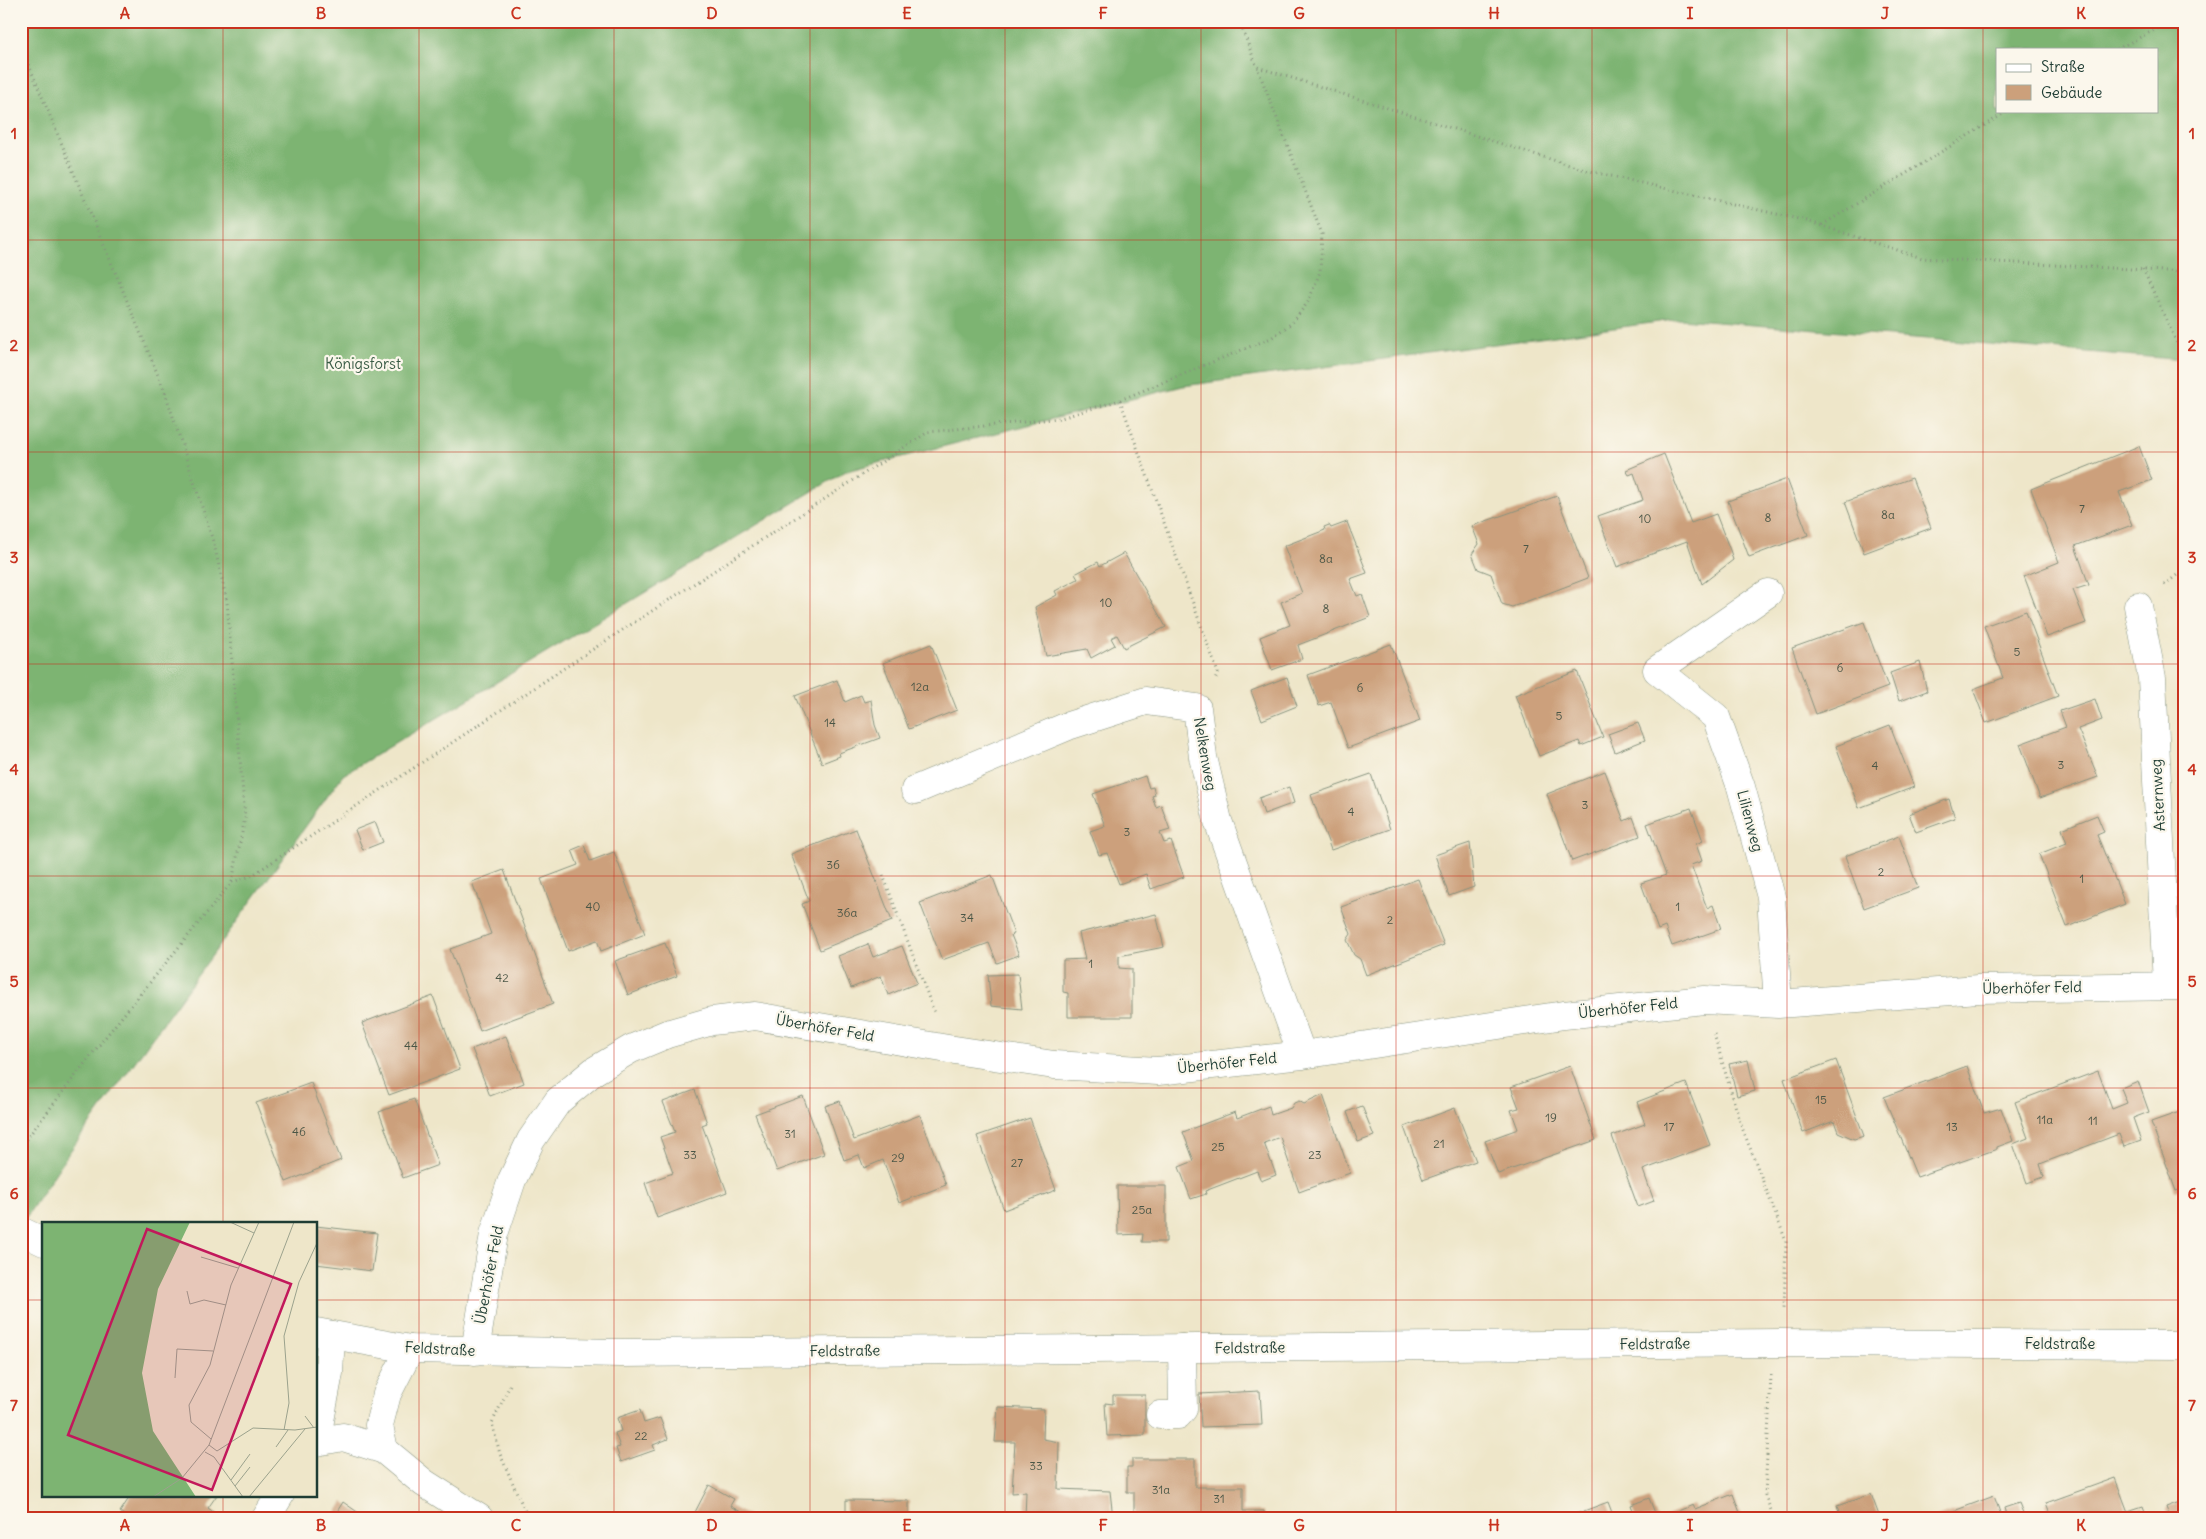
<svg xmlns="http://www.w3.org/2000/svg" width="2206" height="1539" viewBox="0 0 2206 1539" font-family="Delius,sans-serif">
<rect width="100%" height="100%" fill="#fbf7ec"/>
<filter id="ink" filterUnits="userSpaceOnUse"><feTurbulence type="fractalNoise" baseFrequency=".02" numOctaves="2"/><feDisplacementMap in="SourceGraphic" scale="10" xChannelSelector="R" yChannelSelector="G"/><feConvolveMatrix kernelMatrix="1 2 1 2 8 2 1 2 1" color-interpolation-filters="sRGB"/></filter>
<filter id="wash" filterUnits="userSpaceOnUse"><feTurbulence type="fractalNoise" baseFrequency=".0096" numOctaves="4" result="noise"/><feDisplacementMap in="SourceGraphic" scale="20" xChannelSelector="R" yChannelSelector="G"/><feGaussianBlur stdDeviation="1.12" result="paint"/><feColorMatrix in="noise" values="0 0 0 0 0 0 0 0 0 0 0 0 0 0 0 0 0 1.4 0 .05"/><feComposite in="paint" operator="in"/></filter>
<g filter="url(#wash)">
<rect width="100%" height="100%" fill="#eee6c9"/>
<path fill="#7db472" stroke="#4e7853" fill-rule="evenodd" d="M21,21h2164v339l-504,-41 -498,67 -337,85 -503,304 -275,379 -47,71zM1997,49h160v62h-160z"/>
<g id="blocks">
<path fill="#cca07b" d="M2139,446l13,34 -33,12 13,33 -57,21 14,39 -16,5 13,33 -39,14 -23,-61 35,-14 -28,-73z
M1664,454l27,69 25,-9 15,39 2,7 -31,24 -15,-43 -70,26 -19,-51 45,-16 -9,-27 -5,2 -3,-5z
M1912,478l19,50 -67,25 -19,-51z
M1787,479l21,56 -59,22 -21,-56z
M1557,496l31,82 -76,29 -10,-3 -11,-30 -13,-5 -6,-15 7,-10 -7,-18z
M1347,522l20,51 -17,6 7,17 5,-2 8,23 -72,28 4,14 -30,11 -12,-33 30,-12 -9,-23 21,-9 -18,-47 41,-16 -1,-3 5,-2 2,3z
M1124,553l42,74 -42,21 -7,-13 -6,3 4,7 -24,13 -4,-9 -41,7 -11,-49 22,-12 -2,-4 23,-12 -3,-5 23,-12 2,4z
M2026,611l32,85 -72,27 -13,-34 30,-11 -19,-52z
M1864,622l24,65 -72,27 -24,-66z
M931,644l26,66 -48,19 -26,-66z
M1391,644l29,77 -72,27 -17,-46 -12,4 -11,-31z
M1920,662l7,29 -28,10 -9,-28z
M1577,671l26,66 -22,9 -2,-5 -40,15 -24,-61z
M1287,677l10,29 -35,14 -11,-29z
M837,680l8,22 16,-7 3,7 7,-2 4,25 5,13 -41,15 1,3 -18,7 -27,-67z
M2095,699l7,21 -24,9 20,48 -58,21 -20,-54 46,-17 -6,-16z
M1638,723l7,17 -30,12 -7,-18z
M1890,725l24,62 -55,21 -23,-62z
M1605,771l19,50 9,-4 7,19 -68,25 -25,-67z
M1371,774l19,55 -59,21 -20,-55z
M1145,776l4,12 4,-1 2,8 -3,1 4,11 5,-2 9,25 -10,3 4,10 7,-2 13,36 -33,12 -5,-15 -27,10 -12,-31 -8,2 -9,-24 15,-5 -12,-32z
M1289,787l5,16 -30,11 -5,-16z
M1949,799l6,19 -39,14 -7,-18z
M1691,808l12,33 -7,3 6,17 -11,4 16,43 6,-3 8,24 -49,17 -7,-19 -7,3 -17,-47 25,-8 -19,-51z
M2097,815l7,17 -7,3 28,69 -58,23 -28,-73 28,-11 -5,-14z
M375,822l8,20 -20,8 -8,-20z
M856,829l36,92 -72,29 -18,-46 7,-3 -18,-47z
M1899,836l19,52 -54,20 -19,-52z
M1470,843l4,44 -25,9 -14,-41z
M584,845l6,16 24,-9 31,82 -44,17 -4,-11 -29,11 -27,-72 37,-14 -6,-15z
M504,870l49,134 -73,27 -30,-82 41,-15 -19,-52z
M992,875l22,59 -3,1 8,20 -22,8 -8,-20 -47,17 -22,-57z
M1418,879l26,66 -78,30 -6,-16 -6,-4 -7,-15 4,-6 -10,-27z
M1156,914l8,33 -45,9v12l13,1v48h-64v-24l-5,-1v-32l22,-1 -6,-26z
M665,943l12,33 -49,19 -13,-34z
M868,944l5,13 29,-11 15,37 -29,12 -7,-19 -30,12 -13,-32z
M1018,974l4,35 -31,-3 -3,-31z
M433,996l27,73 -71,26 -27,-72z
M506,1036l18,47 -34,13 -18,-47z
M1748,1060l7,31 -18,5 -8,-32z
M1836,1060l28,76 -10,3 -16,-7 -4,-11 -31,12 -19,-54z
M1570,1066l26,74 -98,34 -13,-33 33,-12 -7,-19 8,-2 -8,-21z
M1967,1066l17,47 17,-5 12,33 -16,6v2l-80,28 -33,-80z
M2098,1071l14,38 15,-6 -6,-15 17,-7 11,31 -16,6 8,23 -17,6 -5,-13 -79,30 4,13 -17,6 -14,-39 15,-6 -13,-36z
M311,1083l30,77 -55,22 -30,-79z
M1686,1083l24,62 -67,25 11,31 -16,6 -26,-71 33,-12 -8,-22z
M695,1090l12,33 -5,2 25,67 -70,26 -12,-35 28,-10 -13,-36 15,-5 -12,-30z
M1323,1095l27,78 -51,19 -19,-55 -16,6 12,32 -15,6 -4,-10 -52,20 1,3 -15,5 -12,-32 15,-6 -11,-29 52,-20 2,6 32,-12 2,9 20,-7 3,-5 5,-2 5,3z
M803,1096l21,58 -47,17 -22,-57z
M414,1099l24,66 -35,13 -24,-66z
M840,1101l14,39 66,-25 26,70 -47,18 -16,-43 -19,8 -5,-13 -15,5 -19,-54z
M1362,1106l12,30 -16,6 -11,-30z
M1455,1108l21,53 -53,19 -19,-53z
M2185,1110v78l-9,3 -25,-69z
M1030,1118l26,72 -52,20 -27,-74z
M1117,1186h49v56h-24l1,-8 -25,1z
M316,1226l61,7 -5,38 -56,-7z
M1260,1391l2,34 -61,2 -2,-33z
M1113,1395h32v40l-38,1 -2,-33 8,1z
M998,1407l46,2 -1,30 16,3 -1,47 52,2 3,27h-88l1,-26 -14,1 3,-51h-20z
M640,1410l4,13 16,-5 8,21 -15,6 2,5 -34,12 -5,-14 4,-1 -5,-14 6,-2 -4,-13z
M1132,1459h63v28h48v24h21l1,7h-131v-26h-7v-25h5z
M2115,1478l13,34 15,-5 4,11h-95l-6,-15z
M709,1485l25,14 -4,7 22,12h-60z
M1733,1494l9,24h-81l32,-13 2,4z
M1871,1494l9,24h-39l-4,-12z
M131,1495h86l-9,13 7,5 -3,5h-84l-8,-6z
M1994,1496l8,22h-67z
M1649,1498l8,20h-21l-5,-13z
M846,1500l63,1v17h-63z
M2185,1500v18h-15l-4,-11z
M343,1502l23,16h-33z
M1608,1502l6,16h-49z
M2019,1503l6,15h-18l-3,-10z"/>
</g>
</g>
<g filter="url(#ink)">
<use href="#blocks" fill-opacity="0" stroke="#86927e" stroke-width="1"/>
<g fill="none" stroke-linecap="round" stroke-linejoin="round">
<defs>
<path id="minor" d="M1768,593l-111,77 59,47 25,70 30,110 7,107
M2138,606l14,72 15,307
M915,790l153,-64 78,-25 51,7 6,49 15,64 84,234
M410,1349l-23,45 -8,31 5,25 40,33 55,35
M475,1351l19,-117 18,-54 19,-40 27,-39 36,-30 37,-22 36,-15 45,-13 43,-5 193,33 106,16 104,6 144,-16 262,-40 140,-15 74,4 200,-15 207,-3
M1160,1415h18l5,-6 -1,-61
M316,1442l13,-69 2,-38
M316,1442l27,-5 41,13
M266,1518l14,-23"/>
<path id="major" d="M21,1231l23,11
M316,1332l94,17 210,4 1160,-10 405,2"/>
</defs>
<use href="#minor" stroke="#86927e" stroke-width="29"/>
<use href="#major" stroke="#86927e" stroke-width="29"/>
<path stroke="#86927e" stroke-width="3" stroke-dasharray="1 4" stroke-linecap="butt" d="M1239,21l18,46 328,103 222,51 115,37 263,14
M21,46l144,346 49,152 13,58 18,216 -13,64 -129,158 -82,106
M2117,49l55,-28
M1822,225l186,-114
M2143,269l42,92
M1120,400l98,273 -3,7
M2164,585l21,-16
M883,875l51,137
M232,882l19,-6 330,-219 347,-225 133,-14 59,-18 151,-62 21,-15 16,-21 12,-30 2,-38 -65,-167
M1714,1034l26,88 46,119 -2,69
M1771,1375l-6,120 9,23
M510,1385l-18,38 8,31 28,64"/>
<use href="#minor" stroke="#fff" stroke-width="28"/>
<use href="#major" stroke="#fff" stroke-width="28"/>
</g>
</g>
<path fill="none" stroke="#c8321e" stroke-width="1" stroke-opacity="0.55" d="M223,21v1202M419,21v1497M614,21v1497M810,21v1497M1005,21v1497M1201,21v1497M1396,21v1497M1592,21v1497M1787,21v1497M1983,21v1497M21,240h2164M21,452h2164M21,664h2164M21,876h2164M21,1088h2164M21,1300h23M316,1300h1869M223,1495v23"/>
<g text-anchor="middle" stroke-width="4.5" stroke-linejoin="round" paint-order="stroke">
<g font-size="12" fill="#4a5646">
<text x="2082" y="513">7</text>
<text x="1888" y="519">8a</text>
<text x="1768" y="522">8</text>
<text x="1645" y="523">10</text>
<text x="1526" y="553">7</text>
<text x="1326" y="563">8a</text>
<text x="1106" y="607">10</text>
<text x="1326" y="613">8</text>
<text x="2017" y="656">5</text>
<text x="1840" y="672">6</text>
<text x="920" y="691">12a</text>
<text x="1360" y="692">6</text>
<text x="1559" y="720">5</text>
<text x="830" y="727">14</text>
<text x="2061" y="769">3</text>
<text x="1875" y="770">4</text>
<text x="1585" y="809">3</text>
<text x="1351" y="816">4</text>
<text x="1127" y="836">3</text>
<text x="833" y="869">36</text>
<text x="1881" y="876">2</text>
<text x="2082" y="883">1</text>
<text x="593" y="911">40</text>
<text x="1678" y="911">1</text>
<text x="847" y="917">36a</text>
<text x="967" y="922">34</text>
<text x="1390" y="924">2</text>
<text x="1091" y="968">1</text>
<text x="502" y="982">42</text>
<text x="411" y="1050">44</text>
<text x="1821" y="1104">15</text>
<text x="1551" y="1122">19</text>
<text x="2045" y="1124">11a</text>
<text x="2093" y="1125">11</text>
<text x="1669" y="1131">17</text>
<text x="1952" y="1131">13</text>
<text x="299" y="1136">46</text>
<text x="790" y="1138">31</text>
<text x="1439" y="1148">21</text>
<text x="1218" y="1151">25</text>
<text x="690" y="1159">33</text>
<text x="1315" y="1159">23</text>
<text x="898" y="1162">29</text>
<text x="1017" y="1167">27</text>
<text x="1142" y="1214">25a</text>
<text x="641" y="1440">22</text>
<text x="1036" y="1470">33</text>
<text x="1161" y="1494">31a</text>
<text x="1219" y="1503">31</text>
</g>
<g font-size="15" fill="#385b44" stroke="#fbf7ec">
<text x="363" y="369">Königsforst</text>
</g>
<g font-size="15" fill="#1f3d34" stroke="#fbf7ec">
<text transform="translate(1205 754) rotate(80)" y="5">Nelkenweg</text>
<text transform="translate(2158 795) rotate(-93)" y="5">Asternweg</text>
<text transform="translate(1750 821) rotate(75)" y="5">Lilienweg</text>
<text transform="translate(2032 988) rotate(-1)" y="5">Überhöfer Feld</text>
<text transform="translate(1628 1008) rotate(-6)" y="5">Überhöfer Feld</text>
<text transform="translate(825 1028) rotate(10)" y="5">Überhöfer Feld</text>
<text transform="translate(1227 1063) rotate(-6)" y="5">Überhöfer Feld</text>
<text transform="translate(489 1275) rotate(-79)" y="5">Überhöfer Feld</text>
<text transform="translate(1655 1344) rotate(-1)" y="5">Feldstraße</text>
<text x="2060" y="1349">Feldstraße</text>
<text transform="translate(1250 1348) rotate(-1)" y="5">Feldstraße</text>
<text transform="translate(440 1349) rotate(3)" y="5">Feldstraße</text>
<text transform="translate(845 1351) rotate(-1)" y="5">Feldstraße</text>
</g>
</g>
<g transform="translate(42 1222)">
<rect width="275" height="275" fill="#eee6c9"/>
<path d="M0,0h148l-32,67 -16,84 11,58 43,66h-154z" fill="#7db472"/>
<path fill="none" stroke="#9ba28d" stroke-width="1" d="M188,0l24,11M159,35l37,11M145,69l3,13 14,-4 22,5M133,156l2,-29 36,2M263,194l9,12M242,208l5,-27 -5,-67 15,-54 18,-39M169,217l-20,-17 -2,-17 21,-40 21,-80 28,-63M167,223l8,6 36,-23 42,2 22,-3M234,225l12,-17M163,230l9,5 29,40M189,258l19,-26M193,264l15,-19M111,275l29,-19 27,-33 85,-223M207,275l56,-68"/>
<path fill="#c2185b" fill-opacity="0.15" stroke="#c2185b" stroke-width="2.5" d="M105,7l144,55 -79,206 -144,-55z"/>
<rect width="275" height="275" fill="none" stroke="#1f3d34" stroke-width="2.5"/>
</g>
<rect width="2206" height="1539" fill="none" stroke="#fbf7ec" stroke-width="55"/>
<rect x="1996" y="48" width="162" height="65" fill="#fbf7ec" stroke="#a3ada2"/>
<rect x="2006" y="64" width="25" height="8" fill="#ffffff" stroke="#a3ada2"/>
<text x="2041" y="72" font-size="15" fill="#1f3d34">Straße</text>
<rect x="2006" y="85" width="25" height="15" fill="#cca07b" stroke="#a3ada2"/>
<text x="2041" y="98" font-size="15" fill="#1f3d34">Gebäude</text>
<rect x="28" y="28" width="2150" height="1484" fill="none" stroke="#c8321e" stroke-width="2"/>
<g font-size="16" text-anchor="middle" font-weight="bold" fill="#c8321e">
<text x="125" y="19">A</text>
<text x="321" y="19">B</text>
<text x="516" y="19">C</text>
<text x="712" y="19">D</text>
<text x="907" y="19">E</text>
<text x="1103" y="19">F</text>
<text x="1299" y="19">G</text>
<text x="1494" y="19">H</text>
<text x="1690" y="19">I</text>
<text x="1885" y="19">J</text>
<text x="2081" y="19">K</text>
<text x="14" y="139">1</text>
<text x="2192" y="139">1</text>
<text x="14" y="351">2</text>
<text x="2192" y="351">2</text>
<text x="14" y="563">3</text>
<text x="2192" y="563">3</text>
<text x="14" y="775">4</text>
<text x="2192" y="775">4</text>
<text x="14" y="987">5</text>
<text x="2192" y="987">5</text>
<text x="14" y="1199">6</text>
<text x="2192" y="1199">6</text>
<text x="14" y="1411">7</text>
<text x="2192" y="1411">7</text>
<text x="125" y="1531">A</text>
<text x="321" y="1531">B</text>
<text x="516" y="1531">C</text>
<text x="712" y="1531">D</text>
<text x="907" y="1531">E</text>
<text x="1103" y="1531">F</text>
<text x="1299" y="1531">G</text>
<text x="1494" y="1531">H</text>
<text x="1690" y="1531">I</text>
<text x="1885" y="1531">J</text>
<text x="2081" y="1531">K</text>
</g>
</svg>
